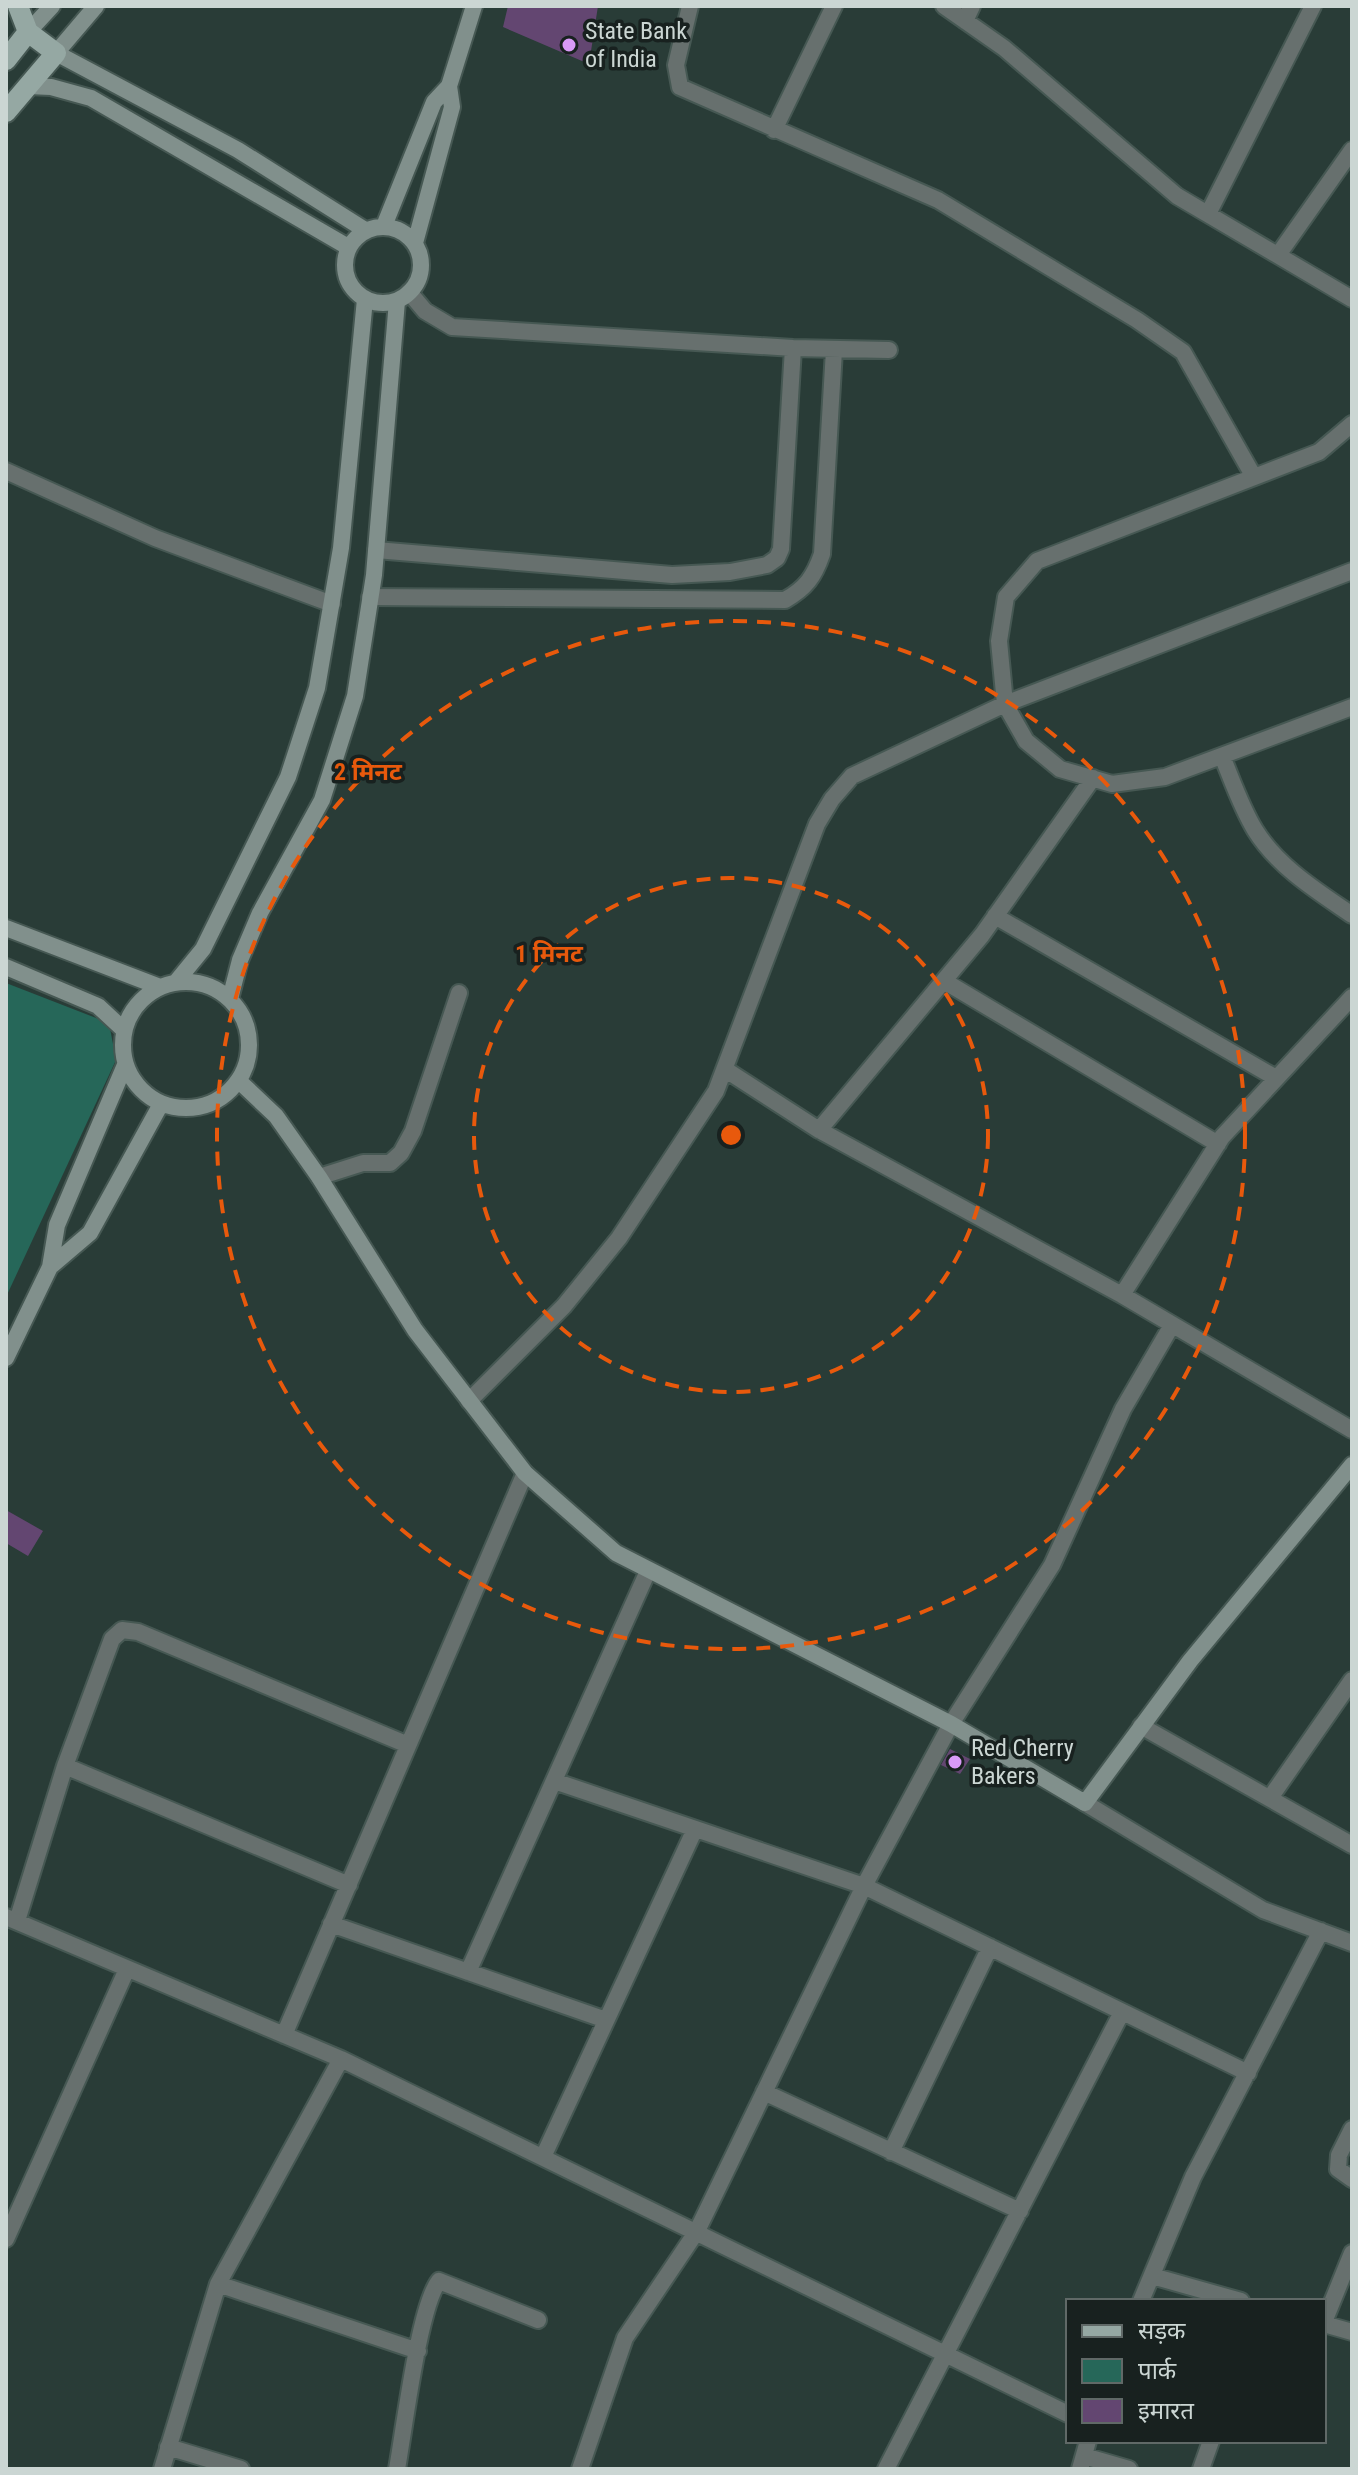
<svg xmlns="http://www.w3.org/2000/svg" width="1358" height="2475" viewBox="0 0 1358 2475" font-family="'Roboto Condensed','Noto Sans Devanagari',sans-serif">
<rect width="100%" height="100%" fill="#293c37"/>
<path fill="#266759" d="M6,983l103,40 7,37 -110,237z"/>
<path fill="#634671" d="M508,6h90l-9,58 -86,-37z
M6,1510l37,21 -15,25 -22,-13z
M950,1749l20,10 -10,15 -19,-9z"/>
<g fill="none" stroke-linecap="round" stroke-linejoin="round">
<defs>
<path id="street" d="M690,6l-14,59 4,22 258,113 199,120 46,32 71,125
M944,6l60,42 173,148 175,103
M965,21l7,-15
M774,130l60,-124
M1208,214l105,-208
M1278,255l74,-105
M409,292l16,19 27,16 341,21 96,2
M1352,424l-33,28 -282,109 -31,36 -7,44 6,63 21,37 34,28 52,15 53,-7 187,-70
M6,471l149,67 177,66
M376,550l296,25 58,-3 37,-7 10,-7 4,-9 12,-201
M370,597l415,3c21,-12 29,-23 37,-46l12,-204
M1222,756c10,24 19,51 33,74 23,37 62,61 97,85
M995,916l281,162
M944,981l274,163
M726,1070l93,60 303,165 230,135
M819,1130l163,-195 111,-157
M319,1177l44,-14h27l11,-10 12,-22 46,-138
M1122,1295l100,-158 130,-140
M469,1401l95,-95 55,-68 97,-147 101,-267 15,-25 20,-23 153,-72 347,-133
M1141,1726l211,119
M65,1766l284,119
M554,1781l310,105 384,187
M1270,1798l82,-118
M1085,1803l178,107 89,33
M6,1917l335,142 727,355
M17,1921l48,-155 47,-127 10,-9 16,2 270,113
M331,1924l275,96
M468,1972l180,-401
M284,2035l241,-562
M764,2092l256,119
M1352,2129l-13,26 -1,14 14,10
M891,2152l99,-205
M543,2157l152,-328
M6,2239l121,-270
M1152,2276l89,25
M218,2284l200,67
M1141,2301l52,-124 128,-246
M1324,2322l28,-69
M1324,2324l28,8
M168,2447l73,22
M1084,2456l45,13
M162,2469l56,-185 123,-225
M397,2469c7,-38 22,-163 42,-188l99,39
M580,2469l45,-131 72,-107 167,-345 87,-162 101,-159 71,-156 49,-84
M886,2469l236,-457
M1080,2469l8,-28
M1201,2469l10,-28"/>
<path id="secondary" d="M96,6l-40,47 182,97 127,80
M28,32l24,-26
M28,86l23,1 40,11 257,149
M384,226l50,-124 15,-16
M345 265a38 38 0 1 1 76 0a38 38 0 1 1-76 0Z
M415,243l37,-136 -3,-21 25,-80
M6,928l154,59
M6,967l92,39 26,24
M176,982l27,-33 85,-172 29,-89 24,-140 24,-249
M123 1045a63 63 0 1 1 126 0a63 63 0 1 1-126 0Z
M230,999l10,-39 20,-47 62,-113 33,-104 19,-121 23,-274
M239,1081l37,35 43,61 96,153 110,143 91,80 335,171 134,79 105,-142 162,-196
M50,1267l40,-34 71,-129
M6,1358l44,-91 7,-42 68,-160"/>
<path id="primary" d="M6,60l22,-28
M6,112l50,-59 -28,-21 -10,-26"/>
</defs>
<use href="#street" stroke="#465853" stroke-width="20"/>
<use href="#secondary" stroke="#465853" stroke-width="20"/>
<use href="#primary" stroke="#465853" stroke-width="24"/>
<use href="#street" stroke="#67706e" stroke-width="16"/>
<use href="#secondary" stroke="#81908c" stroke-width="16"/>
<use href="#primary" stroke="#95a8a3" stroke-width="20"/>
</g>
<g fill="none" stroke="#e8590c" stroke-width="4" stroke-dasharray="14 10">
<circle cx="731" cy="1135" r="257"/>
<circle cx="731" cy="1135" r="514"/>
</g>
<g fill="#d99af7" stroke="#18211f" stroke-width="3">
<circle cx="569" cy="45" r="8"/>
<circle cx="955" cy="1762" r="8"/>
</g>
<g text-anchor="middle" stroke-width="7" stroke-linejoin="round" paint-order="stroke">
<g font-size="24" fill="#cbd6d3" stroke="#18211f" text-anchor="start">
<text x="585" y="39">State Bank<tspan x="585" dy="28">of India</tspan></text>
<text x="971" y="1756">Red Cherry<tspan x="971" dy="28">Bakers</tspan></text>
</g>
</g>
<circle cx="731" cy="1135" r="12" fill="#e8590c" stroke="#18211f" stroke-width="4"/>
<g font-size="24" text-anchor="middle" font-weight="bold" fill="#e8590c" stroke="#18211f" stroke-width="7" stroke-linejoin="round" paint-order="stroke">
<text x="368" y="780">2 मिनट</text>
<text x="549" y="962">1 मिनट</text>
</g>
<rect width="1358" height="2475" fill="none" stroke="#cbd6d3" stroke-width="16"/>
<rect x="1066" y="2299" width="260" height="144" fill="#18211f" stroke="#606967" stroke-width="2"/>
<rect x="1082" y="2325" width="40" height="12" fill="#95a8a3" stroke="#606967" stroke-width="2"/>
<text x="1138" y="2339" font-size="24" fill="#cbd6d3">सड़क</text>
<rect x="1082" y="2359" width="40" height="24" fill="#266759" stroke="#606967" stroke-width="2"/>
<text x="1138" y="2379" font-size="24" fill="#cbd6d3">पार्क</text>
<rect x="1082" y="2399" width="40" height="24" fill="#634671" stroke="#606967" stroke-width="2"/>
<text x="1138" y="2419" font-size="24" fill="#cbd6d3">इमारत</text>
</svg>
